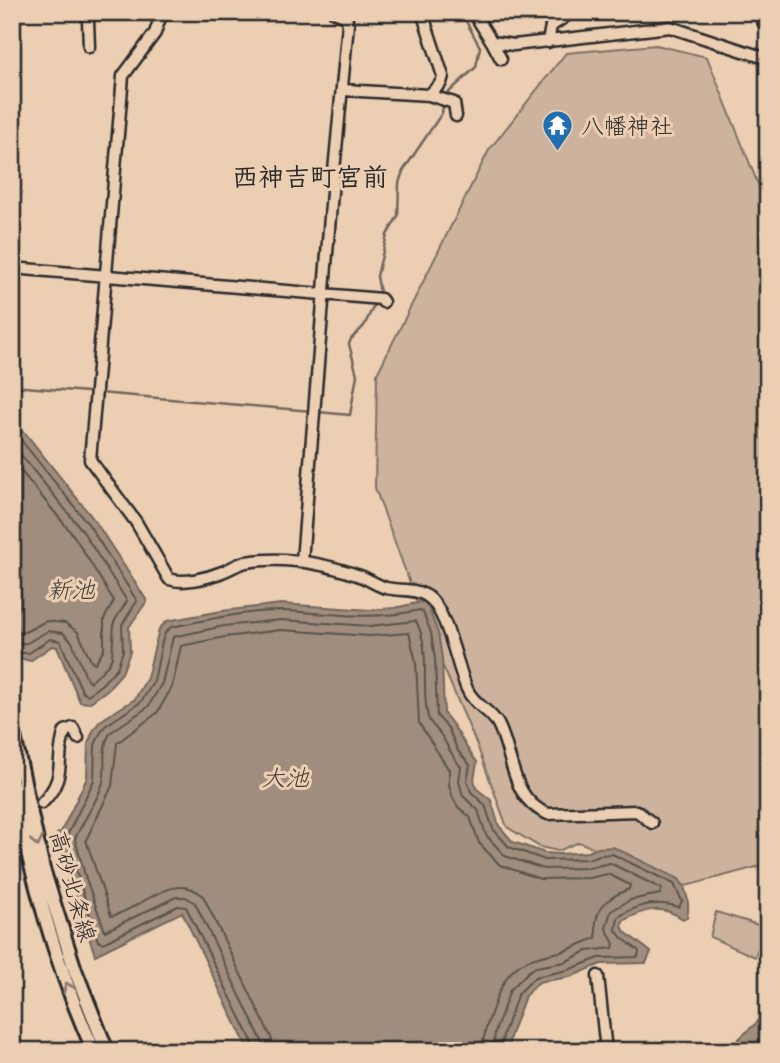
<svg xmlns="http://www.w3.org/2000/svg" width="780" height="1063" viewBox="0 0 780 1063" font-family="'Balsamiq Sans','Klee One',sans-serif">
<rect width="100%" height="100%" fill="#ecceb3"/>
<filter id="ink" filterUnits="userSpaceOnUse"><feTurbulence type="fractalNoise" baseFrequency=".0143" numOctaves="2"/><feDisplacementMap in="SourceGraphic" scale="14" xChannelSelector="R" yChannelSelector="G"/><feConvolveMatrix kernelMatrix="1 2 1 2 8 2 1 2 1" color-interpolation-filters="sRGB"/></filter>
<g filter="url(#ink)">
<path fill="#cdb39d" stroke="#7c6f64" stroke-width="2" d="M656,45l51,12 61,152v655l-82,22 -107,-44 -21,9 -18,-4 -33,-20 -30,-82 -51,-118 -51,-139 2,-114 112,-224 77,-97z
M716,912l49,15 -10,30 -45,-20z"/>
<path fill="#a08d7d" stroke="#71665c" stroke-width="2" d="M12,424l14,10 69,87 52,80 -18,26 1,25 -8,21 -15,17 -18,13 -9,-1 -23,-55 -5,-1 -22,15 -11,-3 -7,2z
M426,601l12,32 4,25 2,56c14,14 20,33 33,48l-3,18 3,9 14,11 8,26 14,16 32,11 15,1 28,-2 10,-4 15,-1 66,32c9,12 11,24 8,39l-4,1c-22,-15 -38,-10 -60,2l-1,5 3,6 26,20 -5,11 -45,1 -31,13 -31,5 -14,14 -15,41 -2,14h-259l-67,-139 -87,43 -23,-69h-5l-1,-4 5,-3 -14,-45 4,-2 26,-54 1,-34 5,-13 7,-10 35,-22 12,-21 12,-49 8,-8 55,-10 59,-7 89,6 24,-2z
M768,1012v39h-42l2,-2z"/>
<g fill="none" stroke-linecap="round" stroke-linejoin="round">
<path stroke="#5a524c" stroke-width="2" d="M12,433l9,7 68,85 48,76 -15,24 1,26 -6,17 -15,16 -14,11 -5,-2 -23,-52 -10,-2 -21,14h-17
M12,444l70,86 45,71 -13,21 -2,35 -3,7 -18,18 -4,-2 -15,-38 -9,-9 -15,-2 -21,12 -15,1
M12,460l62,76 40,65 -10,18v30l-9,14 -4,-2 -13,-29 -13,-9 -19,-2 -21,11 -13,1
M255,1051l-1,-6 -68,-138 -8,-1 -75,37 -5,-2 -32,-103 28,-58 1,-35 5,-11 5,-8 36,-24 13,-21 8,-39 3,-9 6,-6c36,-7 76,-17 113,-16 46,2 90,10 136,-1l3,2 8,21 4,26 2,57 11,12 10,23 12,14 -3,16 4,11 14,13 8,24 16,18 36,13 43,-1 12,-4 12,-1 62,30 8,17 -3,6c-22,-7 -42,-3 -61,10l-2,13 5,7 18,14 -1,6 -39,1 -31,12 -33,7 -17,17 -15,41 -2,16
M263,1051l-1,-10 -67,-138 -9,-6h-10l-71,34 -19,-52 -11,-40c8,-19 23,-38 28,-57 4,-18 -3,-34 8,-50l37,-25 14,-24 11,-46 51,-11 57,-6 89,6 46,-5c16,30 4,65 12,96 2,8 9,11 13,18 7,11 11,22 20,32l-2,14 4,15 15,14 8,25 19,21 39,13 44,-1 22,-5 52,26 -2,5 -30,6 -19,11 -5,17 8,16 -1,4 -26,3 -22,11 -29,5 -7,4 -19,19 -15,42 -2,19
M274,1051l-3,-14 -68,-141c-28,-27 -63,14 -92,20l-25,-76 26,-54 5,-43 40,-30 15,-26 9,-41 44,-9 56,-7 89,6 39,-3 7,29 3,61 30,47v15l4,13 5,9 12,10 9,26 21,22 40,14 49,-1 19,-4 22,11 -1,4c-15,6 -30,14 -33,32 -1,6 1,12 0,17 -12,4 -24,11 -36,14 -42,8 -53,15 -67,56 -5,14 -10,27 -11,43"/>
<path stroke="#71665c" stroke-width="2.5" d="M447,94l29,-27 4,-20 -19,-35
M378,297l2,-4 -3,-17 10,-41 11,-19 1,-33 4,-12 39,-58 1,-7
M12,386l76,6
M99,393l213,18
M318,412l32,3 7,-40 -8,-31 2,-5 13,-13 11,-23"/>
<path stroke="#c5ad98" stroke-width="10" stroke-dasharray="10 5" stroke-linecap="butt" d="M12,828l30,-25"/>
<defs>
<path id="minor" d="M162,12l-7,21 -32,43 -33,384 46,62 33,57c14,5 39,-1 53,-7 8,-3 15,-8 24,-10 37,-6 76,1 111,13 10,3 19,10 29,13 14,3 29,0 41,8 20,13 30,71 40,93 6,15 23,21 31,35 16,31 12,75 50,90l89,-3 15,12
M473,12l19,30 22,3 156,-18 98,32
M758,12l10,19
M492,42l9,17
M548,42l3,-16 21,-14
M89,47l-1,-27 5,-8
M343,90l86,5 12,-12 2,-7 -21,-64
M429,95l25,8 2,13
M12,268l358,30 11,1 2,3
M302,561l30,-369 16,-168 -2,-7 -12,-5
M42,803c27,-28 12,-42 23,-72l8,-3 5,10
M598,976l8,75"/>
<path id="major" d="M12,727l31,142 32,101 32,81
M12,784c20,91 43,182 82,267"/>
</defs>
<use href="#minor" stroke="#2b2b2b" stroke-width="15"/>
<use href="#major" stroke="#2b2b2b" stroke-width="18"/>
<use href="#minor" stroke="#ecceb3" stroke-width="10"/>
<use href="#major" stroke="#ecceb3" stroke-width="12"/>
</g>
<defs><path id="oneway-chevron" d="M-2-3.5L2.5 0L-2 3.5" fill="none" stroke-width="1.6" stroke-linecap="round" stroke-linejoin="round" transform="scale(1.75)"/></defs>
<g stroke="#8c7c6f">
<use href="#oneway-chevron" transform="translate(37 842) rotate(78)"/>
<use href="#oneway-chevron" transform="translate(68 987) rotate(-112)"/>
</g>
</g>
<defs>
<symbol id="temple-pin" viewBox="-11 -11 22 30"><path d="M0 17L-7.5 6A9.5 9.5 0 1 1 7.5 6Z" fill="#1f6fb2" stroke="#ecceb3"/><path d="M0-6L5-2H3V0L6.5 2.5H4V6H1.5V3h-3V6H-4V2.5H-6.5L-3 0V-2H-5Z" fill="#fff"/></symbol>
</defs>
<g fill-rule="evenodd">
<use href="#temple-pin" x="540" y="108" width="35" height="47"/>
</g>
<g text-anchor="middle" stroke-width="6" stroke-linejoin="round" paint-order="stroke">
<g font-size="23" fill="#2b2b2b" stroke="#ecceb3" text-anchor="start">
<text x="581" y="134">八幡神社</text>
</g>
<g font-size="23" fill="#2b2b2b" stroke="#ecceb3">
<text transform="translate(73 886) rotate(74)" y="8">高砂北条線</text>
</g>
<g font-size="24" font-style="italic" fill="#423f3b" stroke="#ecceb3">
<text x="71" y="598">新池</text>
<text x="285" y="786">大池</text>
</g>
<g font-size="26" font-weight="bold" fill="#2b2b2b" stroke="#ecceb3">
<text x="310" y="186">西神吉町宮前</text>
</g>
</g>
<rect width="780" height="1063" fill="none" stroke="#ecceb3" stroke-width="42"/>
<rect x="21" y="21" width="738" height="1021" fill="none" stroke="#2b2b2b" stroke-width="2.5" filter="url(#ink)"/>
</svg>
